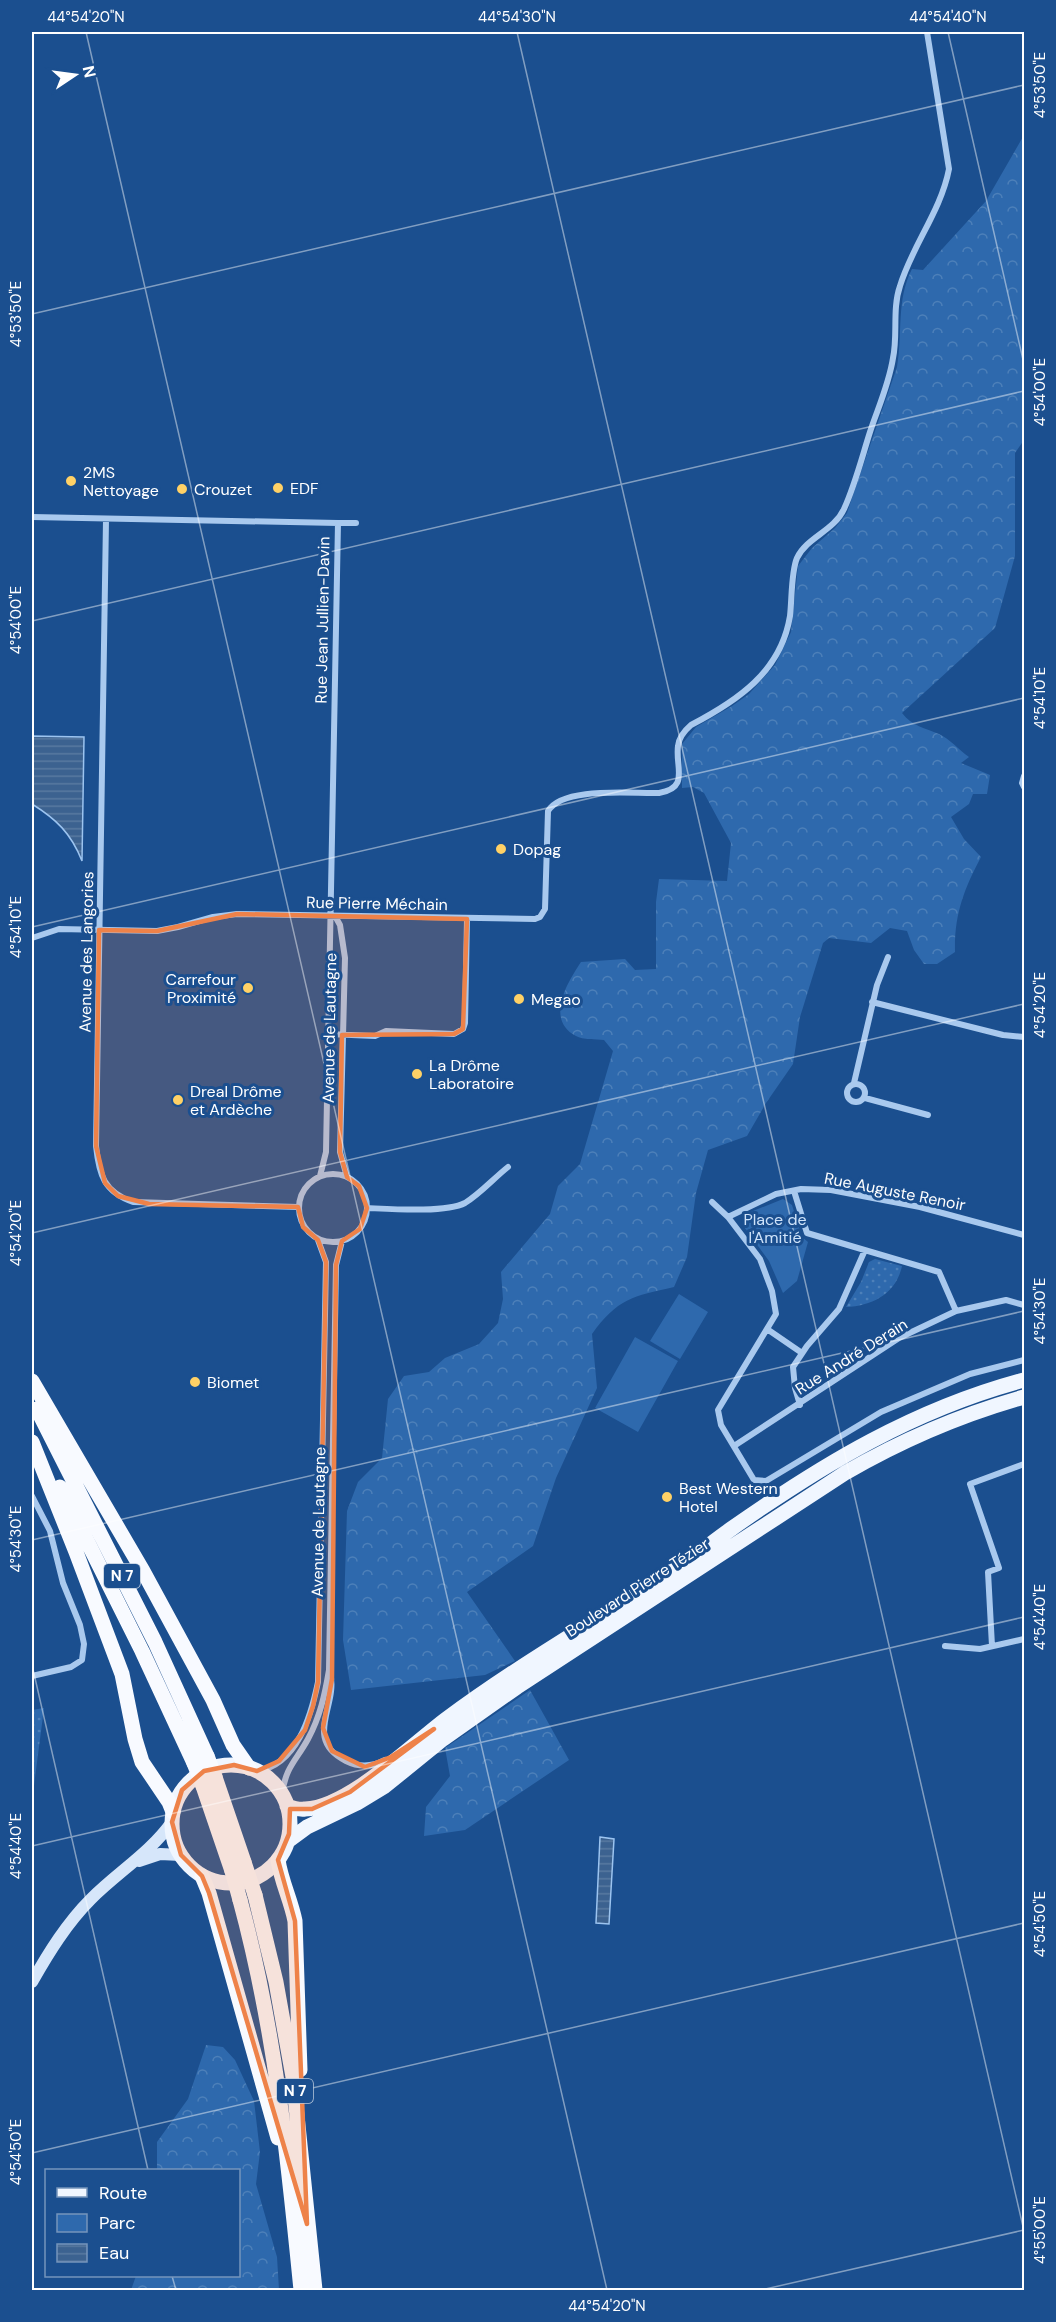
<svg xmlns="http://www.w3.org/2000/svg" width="1056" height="2322" viewBox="0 0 1056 2322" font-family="'DM Sans',sans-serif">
<defs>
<pattern id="grass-dots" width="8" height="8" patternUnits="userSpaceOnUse" patternTransform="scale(1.5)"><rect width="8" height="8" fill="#2e69ad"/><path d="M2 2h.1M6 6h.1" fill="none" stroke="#4d80b9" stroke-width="1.8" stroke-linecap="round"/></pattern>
<pattern id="forest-crowns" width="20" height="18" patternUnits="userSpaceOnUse" patternTransform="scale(1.5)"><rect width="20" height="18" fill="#2e69ad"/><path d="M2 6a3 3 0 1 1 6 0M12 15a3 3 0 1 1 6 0" fill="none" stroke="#4d80b9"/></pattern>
<pattern id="water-rules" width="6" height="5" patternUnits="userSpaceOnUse" patternTransform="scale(1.5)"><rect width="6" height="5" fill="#3c6290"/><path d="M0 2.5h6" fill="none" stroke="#597aa1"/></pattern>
</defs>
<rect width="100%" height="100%" fill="#1b4f8f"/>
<path fill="url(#grass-dots)" d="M875,1259l27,7c-6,28 -30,40 -56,41l15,-25 8,-20z
M44,1708l-12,93v-91z"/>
<path fill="url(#forest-crowns)" d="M1024,135v305l-9,13v103l-20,72 -93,85c10,13 23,15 37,21 11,5 20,16 30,23l-8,6 29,12 -3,19h-14l-4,10 -18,13 13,22 17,18c-17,32 -27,58 -26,95l-18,12h-13l-10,-14 -7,-19 -17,-3 -19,15 -42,-5 -6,5 -23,74 -7,47 -27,39 -19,33 -39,14 -12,43 -9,64 -13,30c-41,9 -57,12 -82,47l5,54 -41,90 -23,68 -66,46 48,69 -30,14 -134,15 -8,-50 4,-129 11,-29 24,-24 6,-59 16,-23 25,-4 16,-14 34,-14 19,-21 5,-24 -2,-27 49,-58 8,-28 22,-22 33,-113 -9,-11c-8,-1 -21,0 -28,-4 -31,-16 -9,-53 5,-74l44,-3 10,11 21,-1v-67l3,-23 68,2 4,-38 -27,-50 -11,-6 -11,1v-44l14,-17 36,-21 17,-12 26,-29 16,-33 7,-66 14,-18 23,-20 12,-15 6,-18 44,-128c6,-34 -1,-67 15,-98l11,1 63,-69z
M530,1690l39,70 -104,70 -41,6 2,-29 24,-31 -5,-28z
M206,2045l17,2 12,13 19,41 6,51 -4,32 21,73 2,33h-148l5,-14h102v-106h-81v-28l31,-43z"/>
<path fill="#2e69ad" d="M783,1199l9,6 10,32 6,5 -11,39 -14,12 -14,-32 -27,-37 6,-11z
M679,1294l29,18 -28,47 -30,-18z
M635,1337l43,24 -40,71 -43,-24z"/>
<path fill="url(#water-rules)" stroke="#9cc4f0" stroke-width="1.5" d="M32,736l52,1 -2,124c-11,-28 -26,-42 -50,-57z
M600,1837l14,2 -5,85 -13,-1z"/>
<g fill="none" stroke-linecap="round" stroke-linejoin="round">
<path stroke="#a9c9ee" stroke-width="6" d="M32,517l306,6 -12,629 -6,24
M106,520l-10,626c3,29 8,46 37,56l165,5
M338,523h18
M1024,776l-2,7 2,4
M335,916l5,9 5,33 -5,194 7,25
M32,938l27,-9 98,2 21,-4 35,-10 24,-3 298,5 5,-2 5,-8 3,-98c15,-25 84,-17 111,-18 31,-5 16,-26 19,-47 1,-9 6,-15 13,-21 46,-24 90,-53 99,-109 2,-17 1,-44 7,-58 10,-21 37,-27 47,-49 11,-24 18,-52 26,-77 8,-24 19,-48 23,-74 5,-23 -1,-49 7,-72 12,-40 41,-75 49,-117l-22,-137
M872,1002l131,33 21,2
M328,1034l47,2 11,-5 68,3 9,-5 2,-6 2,-104
M854,1083l23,-98 11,-28
M847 1093a9 9 0 1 1 18 0a9 9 0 1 1-18 0Z
M865,1098l63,17
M299 1208a34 34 0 1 1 68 0a34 34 0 1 1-68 0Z
M794,1191l13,42 132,39 17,39
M712,1202l16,15 32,42 12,32 4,23 -58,96 3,15 33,55 12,1 115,-69 89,-38 54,-14
M367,1208c23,1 79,5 98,-5 15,-9 29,-25 43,-36
M728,1217l48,-23 25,-5 30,1 89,17 104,28
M767,1329l35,24
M800,1405l-5,-17 -2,-21 14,-21 32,-37 26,-59
M734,1446l165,-108 57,-27 50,-11 18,5
M32,1496l18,35 13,52 17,42 4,19 -2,16 -11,7 -39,9
M945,1646l35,3 44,-10
M992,1646l-4,-74 11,-4 -29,-84 54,-20
M330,1673c9,32 -28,66 16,88 14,7 26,6 39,-1
M257,1771c40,-6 54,-55 61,-89l8,-420 -8,-22
M282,1794c4,-28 14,-33 26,-55 12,-22 17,-45 21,-69l7,-405 6,-24"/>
<path stroke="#d6e6fa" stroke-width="12" d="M139,1861l21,-7 21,1
M32,1982c17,-30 35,-59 59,-83 27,-27 59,-46 81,-77"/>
<path stroke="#f0f6ff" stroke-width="15" d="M172 1824a59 59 0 1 1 118 0a59 59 0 1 1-118 0Z
M287,1806c6,2 12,4 18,3 42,-1 107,-64 140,-89 75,-56 157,-102 235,-154 18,-12 34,-25 51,-37 92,-65 184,-120 293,-149
M288,1841l19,-14 50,-24 28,-17 58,-47 74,-52 328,-214c57,-33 115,-58 179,-76"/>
<path stroke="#f8faff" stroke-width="15" d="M32,1381l111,190 70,129 20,45 16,23
M37,1409l118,233 52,114
M32,1442l44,110 46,122 13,65 7,23 27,40 4,10
M60,1487l82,164 52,112
M215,1777l29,85
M203,1786l29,85
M278,1860c3,21 13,40 17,61l5,149
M202,1876l7,17 69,245
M255,1895l21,87 17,95 22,213
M240,1900c35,129 48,258 61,390"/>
<path stroke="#f8faff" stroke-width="15" d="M207,1756l8,21
M194,1763l9,23
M244,1862l11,33
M232,1871l8,29"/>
</g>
<path fill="#ee8249" fill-opacity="0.2" stroke="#ee8249" stroke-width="4.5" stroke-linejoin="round" d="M237,914l230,5 -4,110 -9,5 -112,1 -2,117 7,25 12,9 8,22 -7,21 -18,12 -6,24 -4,414 -9,49 9,23 33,16 26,-10 43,-28 -84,63 -38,17h-22l-1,25 -11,26 17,61 12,303 -98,-331 -7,-17 -21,-21 -9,-33 10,-32 22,-19 30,-6 23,6 22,-10 26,-31 8,-24 5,-24 8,-420 -8,-22 -15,-13 -5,-20 -149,-3 -31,-8 -13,-13 -9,-37 3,-216 58,1z"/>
<path fill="none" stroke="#fff" stroke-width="1.5" stroke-opacity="0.45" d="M86,32l521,2258M517,32l507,2199M948,32l76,332M32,314l992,-229M32,621l992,-230M32,927l992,-229M32,1233l992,-229M32,1540l992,-229M32,1665l116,505M32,1846l992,-229M32,2153l992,-230M172,2276l4,14M761,2290l263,-60"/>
<g fill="#ffd166" stroke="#1b4f8f" stroke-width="2">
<circle cx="71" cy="481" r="6"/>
<circle cx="278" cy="488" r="6"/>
<circle cx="182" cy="489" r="6"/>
<circle cx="501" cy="849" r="6"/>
<circle cx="248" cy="988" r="6"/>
<circle cx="519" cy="999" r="6"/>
<circle cx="417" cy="1074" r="6"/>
<circle cx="178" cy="1100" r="6"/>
<circle cx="195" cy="1382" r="6"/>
<circle cx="667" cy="1497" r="6"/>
</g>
<g text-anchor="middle" stroke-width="6" stroke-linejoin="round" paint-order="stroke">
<g fill="#1b4f8f" stroke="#bbcadd" stroke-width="1.5">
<rect x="104" y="1564" width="36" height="24" rx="4.5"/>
<rect x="277" y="2079" width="36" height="24" rx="4.5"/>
</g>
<g font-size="15" font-weight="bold" fill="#fff">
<text x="122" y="1581">N 7</text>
<text x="295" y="2096">N 7</text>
</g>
<g font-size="16" fill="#fff" stroke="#1b4f8f" text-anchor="start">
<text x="83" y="478">2MS<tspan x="83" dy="18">Nettoyage</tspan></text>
<text x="290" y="494">EDF</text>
<text x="194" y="495">Crouzet</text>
<text x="513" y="855">Dopag</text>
<text x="236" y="985" text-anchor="end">Carrefour<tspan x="236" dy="18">Proximité</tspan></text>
<text x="531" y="1005">Megao</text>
<text x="429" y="1071">La Drôme<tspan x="429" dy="18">Laboratoire</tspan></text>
<text x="190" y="1097">Dreal Drôme<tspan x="190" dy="18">et Ardèche</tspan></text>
<text x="207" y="1388">Biomet</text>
<text x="679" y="1494">Best Western<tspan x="679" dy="18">Hotel</tspan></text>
</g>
<g font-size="16" fill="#fff" stroke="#1b4f8f">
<text transform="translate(322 620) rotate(-89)" y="6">Rue Jean Jullien-Davin</text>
<text transform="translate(377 903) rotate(1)" y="6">Rue Pierre Méchain</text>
<text transform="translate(86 952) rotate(-89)" y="6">Avenue des Langories</text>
<text transform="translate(329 1028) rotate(-89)" y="6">Avenue de Lautagne</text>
<text transform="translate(895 1191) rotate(11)" y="6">Rue Auguste Renoir</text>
<text transform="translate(851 1356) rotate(-32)" y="6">Rue André Derain</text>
<text transform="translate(318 1522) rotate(-89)" y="6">Avenue de Lautagne</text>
<text transform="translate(637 1587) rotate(-33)" y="6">Boulevard Pierre Tézier</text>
</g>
<g font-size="16" fill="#cfe3fa" stroke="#1b4f8f">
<text x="775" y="1225">Place de<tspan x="775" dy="18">l'Amitié</tspan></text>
</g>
</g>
<rect width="1056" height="2322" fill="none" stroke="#1b4f8f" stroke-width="66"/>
<rect x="45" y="2169" width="195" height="108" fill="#1b4f8f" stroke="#7695bc" stroke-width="1.5"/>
<rect x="57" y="2188" width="30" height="9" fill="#f0f6ff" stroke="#7695bc" stroke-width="1.5"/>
<text x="99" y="2199" font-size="18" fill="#ffffff">Route</text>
<rect x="57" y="2214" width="30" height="18" fill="#2e69ad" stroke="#7695bc" stroke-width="1.5"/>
<text x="99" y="2229" font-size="18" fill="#ffffff">Parc</text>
<rect x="57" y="2244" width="30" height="18" fill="url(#water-rules)" stroke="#7695bc" stroke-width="1.5"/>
<text x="99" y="2259" font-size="18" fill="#ffffff">Eau</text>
<g transform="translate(75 75) rotate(77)" stroke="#1b4f8f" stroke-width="4.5" paint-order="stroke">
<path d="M0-4.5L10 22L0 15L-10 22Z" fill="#ffffff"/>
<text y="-9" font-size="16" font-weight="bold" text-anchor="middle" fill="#ffffff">N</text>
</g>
<rect x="33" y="33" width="990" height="2256" fill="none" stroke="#fff" stroke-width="2"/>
<g font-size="15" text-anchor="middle" fill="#fff">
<text x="86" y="22">44°54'20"N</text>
<text x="517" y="22">44°54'30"N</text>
<text x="948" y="22">44°54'40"N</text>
<text transform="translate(1040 85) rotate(-90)" y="5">4°53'50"E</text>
<text transform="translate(16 314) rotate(-90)" y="5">4°53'50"E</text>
<text transform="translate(1040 392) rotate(-90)" y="5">4°54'00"E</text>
<text transform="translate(16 620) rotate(-90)" y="5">4°54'00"E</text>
<text transform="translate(1040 698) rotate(-90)" y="5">4°54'10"E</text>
<text transform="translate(16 927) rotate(-90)" y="5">4°54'10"E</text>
<text transform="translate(1040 1005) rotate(-90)" y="5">4°54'20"E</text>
<text transform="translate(16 1233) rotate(-90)" y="5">4°54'20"E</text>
<text transform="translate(1040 1311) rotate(-90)" y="5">4°54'30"E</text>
<text transform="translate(16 1539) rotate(-90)" y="5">4°54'30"E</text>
<text transform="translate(1040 1617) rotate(-90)" y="5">4°54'40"E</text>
<text transform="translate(16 1846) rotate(-90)" y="5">4°54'40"E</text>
<text transform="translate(1040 1924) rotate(-90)" y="5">4°54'50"E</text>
<text transform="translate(16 2152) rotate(-90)" y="5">4°54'50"E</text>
<text transform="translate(1040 2230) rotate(-90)" y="5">4°55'00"E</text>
<text x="607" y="2311">44°54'20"N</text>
</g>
</svg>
